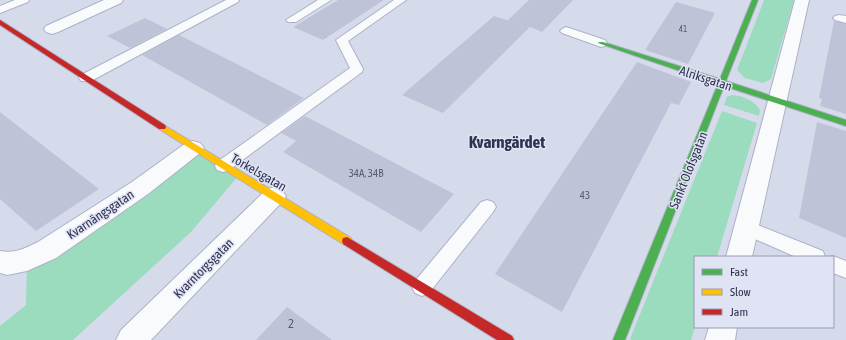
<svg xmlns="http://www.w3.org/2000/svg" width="846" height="340" viewBox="0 0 846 340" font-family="'Asap Condensed',sans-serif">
<rect width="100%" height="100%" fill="#d6dbec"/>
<path fill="#9bdbbe" d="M764,0h30l-23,79 -8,4 -18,-5 -8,-8z
M732,95c11,1 22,5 28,15l-1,6 -35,-11 3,-8z
M722,111l35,12 -40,134h-22v70l-4,13h-59l-2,-1z
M193,148l46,27 -48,57 -118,108h-73v-14l26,-21 1,-45z"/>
<path fill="#bfc3d8" d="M338,0h46l-61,40 -30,-13z
M529,0h44l-31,32 -12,-5 -87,86 -41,-18 92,-79 29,9 -15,-5z
M676,2l39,11 -27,51 -43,-14z
M145,18l22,11 -37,19 -23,-12z
M834,21l12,3v90l-26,-8 2,-7 -3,-1z
M179,35l125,63 -37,27 -125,-70z
M637,62l54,20 -12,23 -8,-2 -109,209 -67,-38z
M0,112l99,77 -63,42 -36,-32z
M305,116l149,78 -33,38 -138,-80 13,-11 -15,-8z
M817,122l29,9v107l-47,-20z
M287,307l45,33h-76z"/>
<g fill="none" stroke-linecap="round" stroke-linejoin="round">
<defs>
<path id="lane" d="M15,0h14l-1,2 -28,11v-7z
M226,0h13l-1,2 -147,79h-10l-2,-3 2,-3z
M318,0h13l-35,22h-8l-2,-2z
M394,0h12l-58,41 15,28 -1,3 -133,98 -6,2 -6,-2 -2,-4 2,-4 133,-94 -14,-28z
M839,15l7,1v7l-11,-3 -2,-2 2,-2z
M566,27l39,13 2,3 -2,3 -4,1 -39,-14 -2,-2 2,-2z
M487,200l6,2 3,5 -3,5 -64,81 -7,3 -7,-3 -3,-6 3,-6 66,-79z
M745,220l78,31 2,6h-29l-57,-25 -3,-5 3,-5z
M833,256l13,5v17l-13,-5v-16h-4z"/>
<path id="street" d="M104,0h19l-2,3 -63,29 -6,2 -6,-2 -2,-3 2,-3z
M795,0h14l-57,257h-26z
M193,141l7,2 4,5 -4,5 -52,41 -92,64 -29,13 -20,4 -7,-2v-22c14,3 26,-3 38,-9l94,-60 54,-39z
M274,187l8,3 4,6 -4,6 -131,138h-35l5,-10 145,-140z
M709,327h28l-2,13h-30z"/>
<path id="fast" d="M752,0h6l-32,81 120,39v6l-122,-40 -99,254h-12l105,-256 -120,-41 1,-1h4l117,37z"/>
<path id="slow" d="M162,124l189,114 1,3 -1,3 -4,1 -4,-1 -184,-115 -1,-2z"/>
<path id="jam" d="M0,20l165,105 1,2 -1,2h-6l-159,-104z
M347,237l165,99 2,4h-17l-154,-96 -1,-3 1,-3z"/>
</defs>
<use href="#lane" stroke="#acb1c6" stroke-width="2"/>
<use href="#street" stroke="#acb1c6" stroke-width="2"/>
<use href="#fast" stroke="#acb1c6" stroke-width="2"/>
<use href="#slow" stroke="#acb1c6" stroke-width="2"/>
<use href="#jam" stroke="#acb1c6" stroke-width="2"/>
<use href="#lane" fill="#f9fafc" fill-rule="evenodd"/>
<use href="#street" fill="#f9fafc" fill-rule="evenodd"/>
<use href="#fast" fill="#4caf50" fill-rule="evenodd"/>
<use href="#slow" fill="#ffc107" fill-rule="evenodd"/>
<use href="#jam" fill="#c62828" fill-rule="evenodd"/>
</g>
<g text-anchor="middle" stroke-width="3" stroke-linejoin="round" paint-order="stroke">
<g font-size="9" fill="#565b76">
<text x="683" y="32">41</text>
</g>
<g font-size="11" fill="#565b76">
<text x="366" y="177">34A, 34B</text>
<text x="585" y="199">43</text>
</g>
<g font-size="13" fill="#2e3351" stroke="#e0e3f3">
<text transform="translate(706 78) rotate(18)" y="5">Alriksgatan</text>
<text transform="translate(688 170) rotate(-68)" y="5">Sankt Olofsgatan</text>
<text transform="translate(259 172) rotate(30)" y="5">Torkelsgatan</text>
<text transform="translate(100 214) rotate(-34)" y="5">Kvarnängsgatan</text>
<text transform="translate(203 268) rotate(-45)" y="5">Kvarntorgsgatan</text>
</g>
<g font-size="13" fill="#565b76">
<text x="291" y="328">2</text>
</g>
<g font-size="17" font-weight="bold" fill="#2e3351" stroke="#e0e3f3">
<text x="507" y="148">Kvarngärdet</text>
</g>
</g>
<rect x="694" y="256" width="140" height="72" fill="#e0e3f3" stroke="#999db2"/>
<rect x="702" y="269" width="20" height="6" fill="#4caf50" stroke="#999db2"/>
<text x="730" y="276" font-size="12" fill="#2e3351">Fast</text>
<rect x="702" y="289" width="20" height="6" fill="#ffc107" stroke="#999db2"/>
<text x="730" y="296" font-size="12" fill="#2e3351">Slow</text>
<rect x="702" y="309" width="20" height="6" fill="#c62828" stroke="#999db2"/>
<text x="730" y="316" font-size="12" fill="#2e3351">Jam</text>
</svg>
